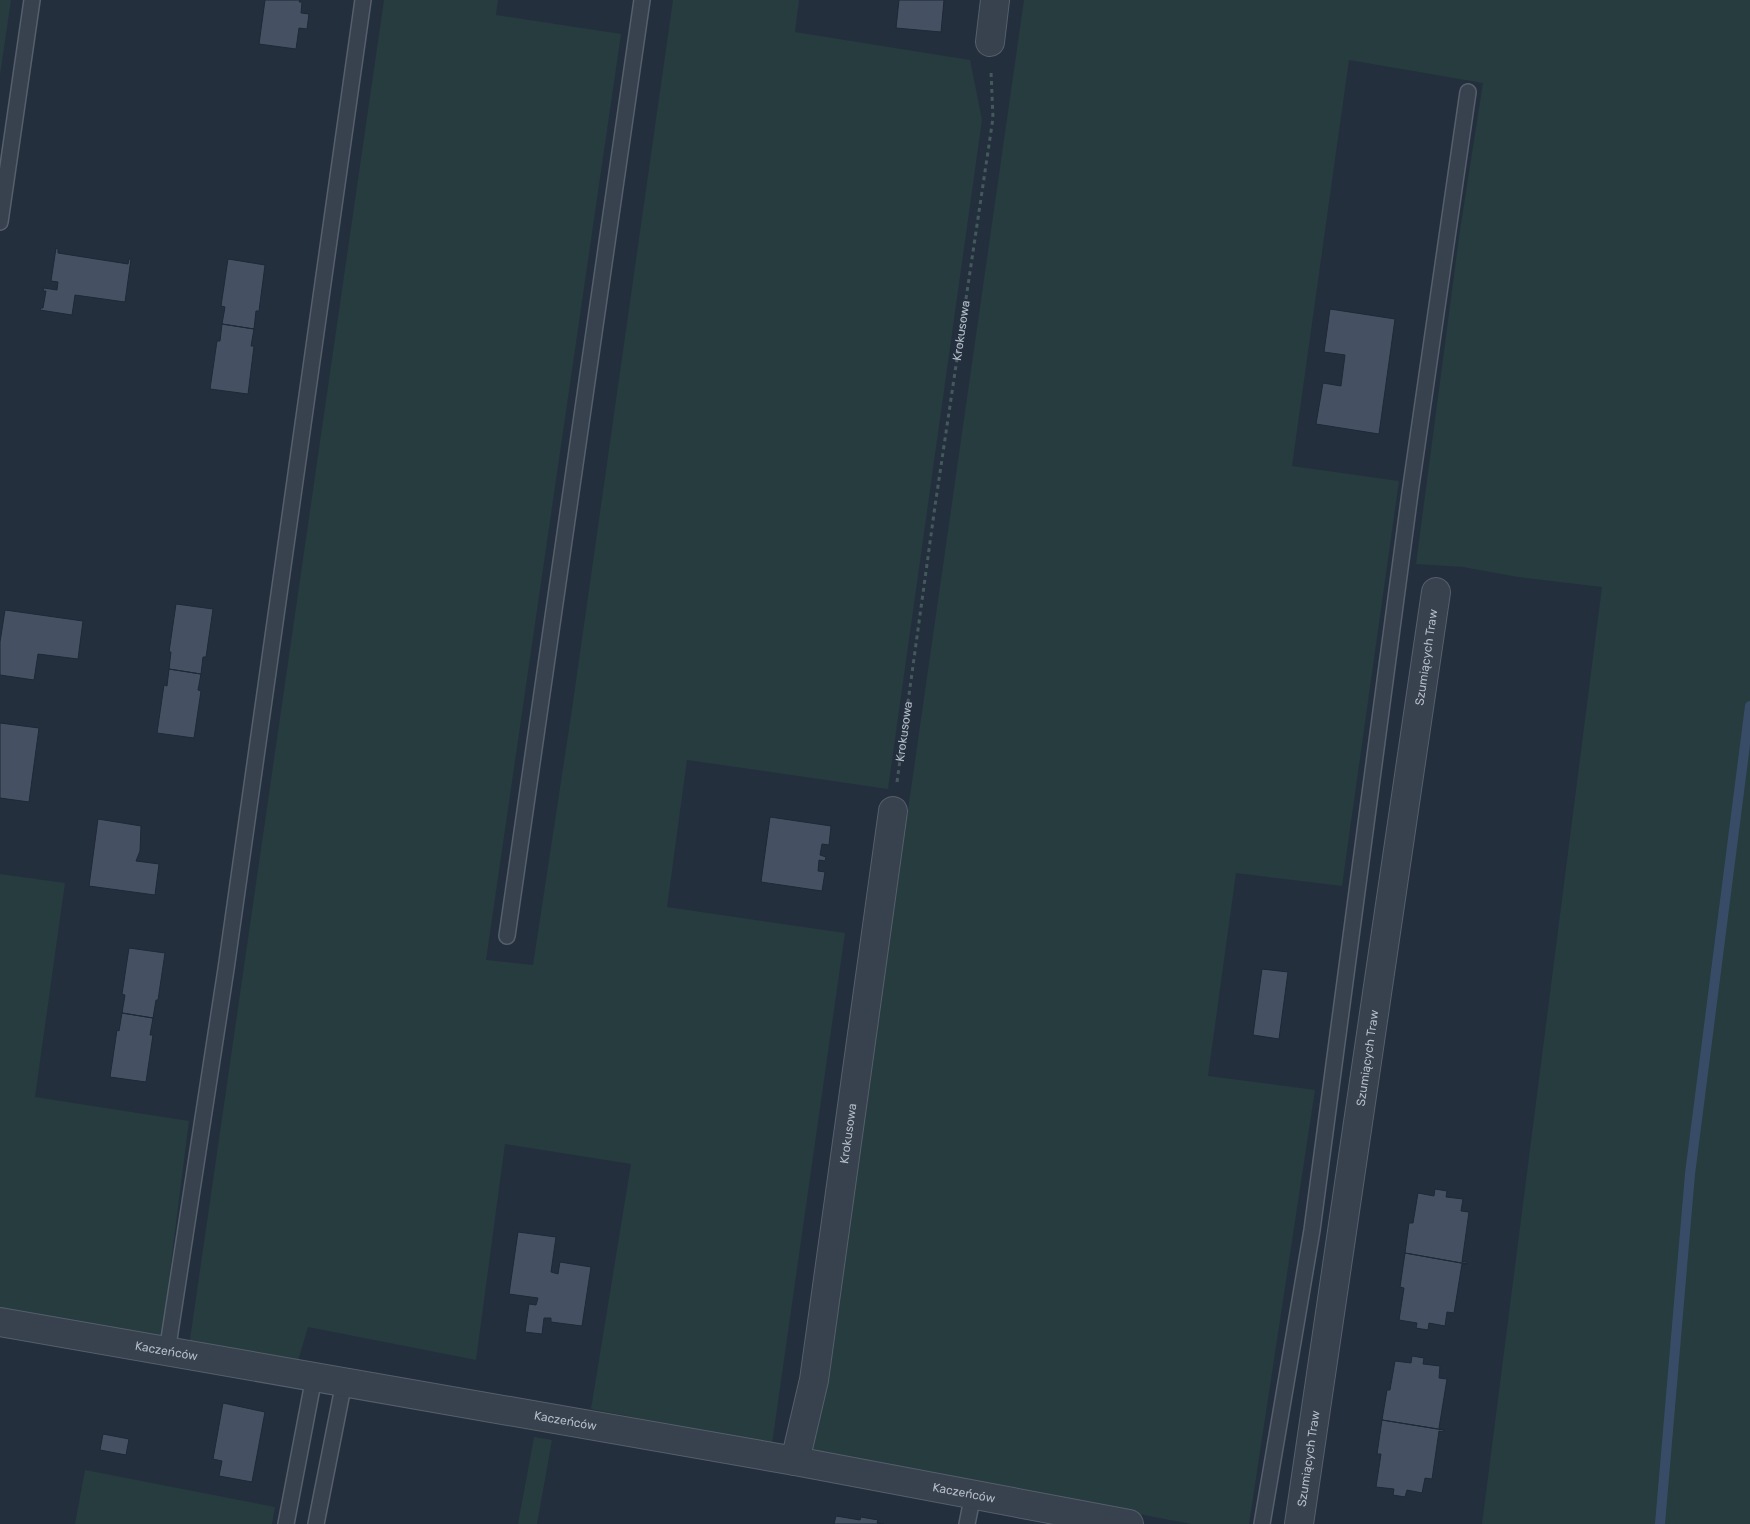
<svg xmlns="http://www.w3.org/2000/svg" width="1750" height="1524" viewBox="0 0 1750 1524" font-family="Rubik,sans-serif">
<rect width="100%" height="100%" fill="#242f3e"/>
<path fill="#263c3f" d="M0,0h11l-11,75z
M384,0h114l-2,15 125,19 -135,926 47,5 39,-256 101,-709h126l-4,32 175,28 12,60 -94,669 -201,-29 -20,147 178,26 -73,511 -181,-35 40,-245 -126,-20 -29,216 -168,-33 -10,34 -109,-15z
M1024,0h726v1524h-268l120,-937 -84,-10 -55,-10 -47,-3 44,-334 23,-147 -134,-23 -57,406 107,15 -57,405 -106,-13 -28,203 107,14 -66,434h-58l-379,-72 99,-663z
M0,874l65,9 -30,214 154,24 -28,221 -161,-27z
M534,1437l18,3 -15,84h-19z
M85,1470l190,37 -3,17h-197z"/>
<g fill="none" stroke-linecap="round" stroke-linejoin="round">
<path stroke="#394c67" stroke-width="10" d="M1660,1524l30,-350 60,-468"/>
</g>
<path fill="#455162" stroke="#1f2835" d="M265,0h35l-1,2h3l-1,11 8,1 -2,15 -8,-1 -3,21 -37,-5z
M899,0h45l-3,32 -45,-4z
M56,248l2,1v4l70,11 1,-5h2l-6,43 -50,-7 -3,20 -32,-5 1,-2h2l3,-17h-3l1,-3 13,2 1,-8 -7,-1z
M228,259l37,6 -6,46h-3l-2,18 -32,-5 3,-17 -4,-1z
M1330,309l65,10 -16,115 -63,-10 7,-41 18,3 4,-31 -21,-3z
M222,324l32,5 -3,17h3l-6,48 -38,-5 7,-48h3z
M176,604l37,5 -7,48h-3l-2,17 -32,-5 2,-17h-2z
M5,610l78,11 -5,38 -40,-5 -4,26 -34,-5v-33z
M169,669l32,5 -3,16 3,1 -7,47 -37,-5 7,-48 3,1z
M0,723l39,5 -10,74 -29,-4z
M770,817l61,9 -2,19 -7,-1 -2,11 6,2 -1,4 -6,-1 -1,11 7,1 -3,19 -61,-9z
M98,819l43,7 -1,25 -4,10 23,3 -4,31 -66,-9z
M129,948l36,5 -7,47h-2l-3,18 -31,-5 3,-18 -3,-1z
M1262,969l26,3 -9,67 -26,-4z
M122,1013l31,5 -3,17h3l-7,47 -36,-5 7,-47 2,1z
M1435,1189l12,2 -1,6 17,2 -2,12 8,1 -7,50h5v2l-62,-11 4,-30h4l5,-30 16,3z
M518,1232l38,5 -5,35 7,2 2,-12 31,5 -9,59 -31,-4v-4h-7l-2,16 -17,-2 4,-28 7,1 2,-7 -29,-4z
M1405,1253l62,11h-5l-8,49 -7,-1 -2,14 -16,-3 -1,7 -12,-2 1,-5 -18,-3 5,-32 -4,-1z
M1412,1356l12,2 -1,6 17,2 -1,12 8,1 -8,49 5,2 -62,-10 5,-30h3l5,-29 16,2z
M223,1403l42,9 -13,70 -33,-6 3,-15 -9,-2z
M1382,1420l62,10v2l-5,-1 -7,48 -7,-1 -3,15 -15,-3 -2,7 -12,-2 1,-6 -18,-2 5,-33h-4z
M103,1434l26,5 -3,16 -26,-5z
M836,1516l24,4 1,-3 17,3 -1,3 7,1h-50z"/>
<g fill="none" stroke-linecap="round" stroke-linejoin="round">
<defs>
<path id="service" d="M0,222l32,-222
M507,936l135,-936
M167,1352l59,-383 137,-969
M286,1524l28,-147
M316,1524l28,-142
M967,1524l6,-30
M1262,1524l50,-294 98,-737 58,-401"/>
<g id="minor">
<path d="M990,42l5,-42"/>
<path id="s2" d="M0,1322l795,139 334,63"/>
<path id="s3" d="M795,1461l19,-81 79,-569"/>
<path id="s4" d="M1299,1524l137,-932"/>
</g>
</defs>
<use href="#service" stroke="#565f6c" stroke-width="18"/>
<use href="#minor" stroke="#565f6c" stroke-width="30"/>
<path stroke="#44595c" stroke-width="3" stroke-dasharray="4 4" stroke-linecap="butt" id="s1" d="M897,782l38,-276 58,-388 -2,-46"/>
<use href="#service" stroke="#38414e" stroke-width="15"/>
<use href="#minor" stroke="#38414e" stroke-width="28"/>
</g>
<g text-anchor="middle" stroke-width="4.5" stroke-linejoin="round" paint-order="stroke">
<g font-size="12" fill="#b4bcc9" stroke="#1d2633">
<text dy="4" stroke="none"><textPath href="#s1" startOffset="456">Krokusowa</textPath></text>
<text dy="4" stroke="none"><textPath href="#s4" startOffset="876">Szumiących Traw</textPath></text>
<text dy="4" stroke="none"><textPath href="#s1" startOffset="51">Krokusowa</textPath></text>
<text dy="4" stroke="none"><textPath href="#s4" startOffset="471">Szumiących Traw</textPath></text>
<text dy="4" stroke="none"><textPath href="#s3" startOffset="332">Krokusowa</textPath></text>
<text dy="4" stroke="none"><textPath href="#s2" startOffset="169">Kaczeńców</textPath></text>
<text dy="4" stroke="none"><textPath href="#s2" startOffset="574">Kaczeńców</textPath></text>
<text dy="4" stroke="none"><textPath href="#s4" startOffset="66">Szumiących Traw</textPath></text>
<text dy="4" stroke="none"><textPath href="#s2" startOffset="979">Kaczeńców</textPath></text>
</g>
</g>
</svg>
